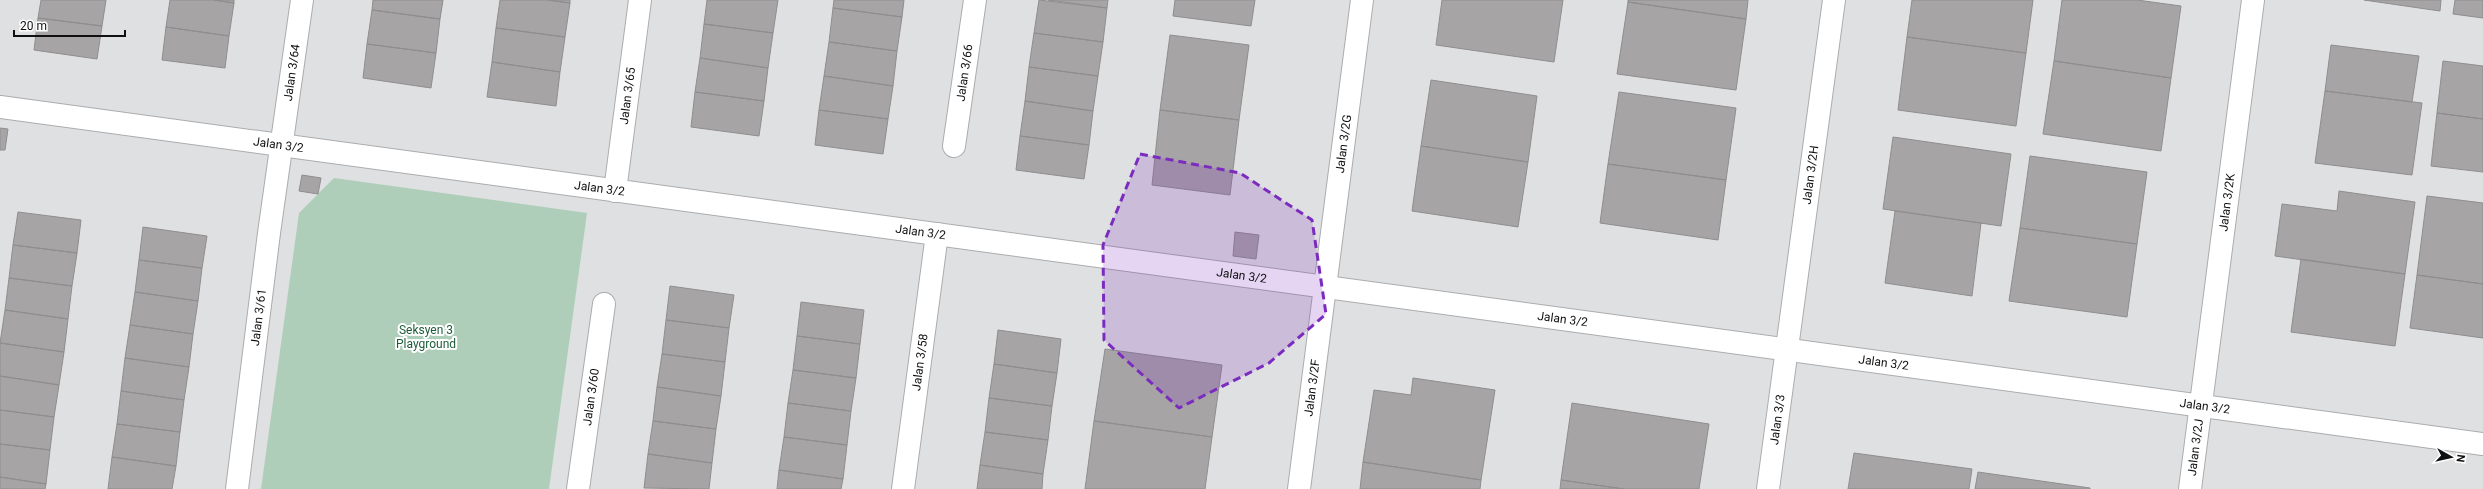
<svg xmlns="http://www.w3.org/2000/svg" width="2483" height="489" viewBox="0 0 2483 489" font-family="Roboto,sans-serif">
<rect width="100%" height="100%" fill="#dfe0e2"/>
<path fill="#afceb9" d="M334,178l253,35 -38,276h-288l38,-276z"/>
<path fill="#a7a4a6" stroke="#8f8d8e" d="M41,0h65l-4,26 -64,-8z
M170,0h44l20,3 -5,33 -63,-9z
M214,0h20v3z
M373,0h70l-3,19 -68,-9z
M500,0h48l22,3 -5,34 -69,-9z
M548,0h22v3z
M707,0h71l-5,33 -69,-9z
M834,0h70l-2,17 -69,-9z
M1039,0l68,8 -4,34 -69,-9z
M1048,0h60l-1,8z
M1175,0h80l-4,26 -78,-10z
M1442,0h121l-9,62 -118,-17z
M1628,0h120l-2,19 -118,-17z
M1912,0h121l-7,53 -119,-16z
M2062,0h75l44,6 -10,72 -117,-17z
M2364,0h77l-1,11z
M2455,0h28v18l-30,-4z
M1628,2l118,17 -10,71 -119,-16z
M833,8l69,9 -5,34 -68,-9z
M372,10l68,9 -4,34 -69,-9z
M38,18l64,8 -5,33 -63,-9z
M704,24l69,9 -5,35 -68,-10z
M166,27l63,9 -4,32 -63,-8z
M496,28l69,9 -5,35 -68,-10z
M1034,33l69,9 -5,34 -69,-9z
M1170,35l79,10 -10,75 -79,-10z
M1907,37l119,16 -10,73 -118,-16z
M829,42l68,9 -4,35 -69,-10z
M367,44l69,9 -5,35 -68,-10z
M2331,45l88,11 -7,46 -87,-11z
M700,58l68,10 -4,33 -69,-9z
M2054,61l117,17 -10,73 -118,-17z
M2443,61l40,5v53l-46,-6z
M492,62l68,10 -4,34 -69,-9z
M1029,67l69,9 -5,35 -68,-10z
M824,76l69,10 -5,33 -69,-9z
M1431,80l106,16 -9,66 -107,-16z
M2325,91l97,12 -10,72 -97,-12z
M695,92l69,9 -5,35 -68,-9z
M1619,92l117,16 -10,72 -118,-16z
M1025,101l68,10 -4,34 -69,-9z
M819,110l69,9 -5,35 -68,-9z
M1160,110l79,10 -9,75 -78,-10z
M2437,113l46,6v53l-52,-6z
M0,128l8,1 -3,21h-5z
M1020,136l69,9 -5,34 -68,-9z
M1893,137l118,17 -10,72 -118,-17z
M1421,146l107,16 -10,65 -106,-16z
M2030,156l117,16 -10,72 -117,-16z
M1608,164l118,16 -8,60 -118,-17z
M302,175l19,3 -3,16 -19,-3z
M2339,191l76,11 -10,72 -130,-18 7,-52 55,7z
M2427,196l56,7v81l-66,-9z
M1895,211l86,12 -9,73 -87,-13z
M18,212l63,8 -4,33 -64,-8z
M143,227l64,9 -5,32 -63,-8z
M2020,228l117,16 -10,73 -118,-16z
M1235,232l24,3 -3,24 -23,-3z
M13,245l64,8 -5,33 -63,-8z
M2301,259l104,15 -10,72 -104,-14z
M139,260l63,8 -4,33 -63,-9z
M2417,275l66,9v54l-73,-10z
M9,278l63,8 -4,33 -63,-9z
M670,286l64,9 -5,33 -63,-8z
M135,292l63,9 -5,33 -63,-9z
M801,302l63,8 -4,34 -63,-8z
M5,310l63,9 -4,33 -64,-9z
M666,320l63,8 -4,34 -63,-8z
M130,325l63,9 -4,33 -64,-9z
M998,330l63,9 -4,34 -63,-9z
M797,336l63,8 -4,34 -63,-8z
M0,343l64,9 -5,33 -59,-9z
M1105,349l117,16 -10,72 -118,-16z
M662,354l63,8 -4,34 -64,-9z
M125,358l64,9 -5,33 -63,-9z
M994,364l63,9 -5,33 -63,-8z
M793,370l63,8 -5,33 -63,-8z
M0,376l59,9 -5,32 -54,-7z
M1413,378l82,12 -14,90 -118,-18 11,-72 37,5z
M657,387l64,9 -5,33 -63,-8z
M121,391l63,9 -4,32 -63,-8z
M989,398l63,8 -4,34 -63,-8z
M788,403l63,8 -4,34 -63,-8z
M1572,403l137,21 -10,65h-75l-63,-9z
M0,410l54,7 -4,33 -50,-6z
M653,421l63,8 -4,34 -64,-9z
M1094,421l118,16 -7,52h-120z
M117,424l63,8 -4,34 -64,-9z
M985,432l63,8 -5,34 -63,-9z
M784,437l63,8 -4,34 -64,-9z
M0,444l50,6 -4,34 -46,-7z
M1854,453l118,16 -3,20h-121z
M648,454l64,9 -3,26 -65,-1z
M112,457l64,9 -4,23h-64z
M1363,462l118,18 -1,9h-120z
M980,465l63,9 -1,15h-65z
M779,470l64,9 -2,10h-64z
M1978,472l112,16v1h-115z
M0,477l46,7 -1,5h-45z
M1561,480l63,9h-64z"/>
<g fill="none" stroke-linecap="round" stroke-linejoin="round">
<defs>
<g id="minor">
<path id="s1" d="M0,107l2483,337"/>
<path id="s2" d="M954,146l21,-146"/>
<path id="s3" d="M615,191l25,-191"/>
<path id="s4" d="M237,489l32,-256 33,-233"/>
<path id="s5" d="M578,489l26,-185"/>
<path id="s6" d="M903,489l34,-255"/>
<path id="s7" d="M1299,489l63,-489"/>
<path id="s8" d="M1768,489l66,-489"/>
<path id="s9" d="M2190,489l63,-489"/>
</g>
</defs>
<use href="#minor" stroke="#abacae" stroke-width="24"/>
<use href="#minor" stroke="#fff" stroke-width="22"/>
</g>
<path fill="#7b2cbf" fill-opacity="0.2" stroke="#7b2cbf" stroke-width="3" stroke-dasharray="8 5" stroke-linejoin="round" d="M1140,154l100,19 72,47 14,94 -57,49 -90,45 -75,-68 -1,-95z"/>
<g text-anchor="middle" stroke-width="4" stroke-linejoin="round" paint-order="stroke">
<g font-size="12" fill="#101011" stroke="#fff">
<text dy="4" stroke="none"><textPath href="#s4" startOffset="420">Jalan 3/64</textPath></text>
<text dy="4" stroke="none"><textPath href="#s2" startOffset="74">Jalan 3/66</textPath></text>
<text dy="4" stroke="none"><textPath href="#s3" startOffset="96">Jalan 3/65</textPath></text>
<text dy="4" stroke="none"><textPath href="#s7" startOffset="348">Jalan 3/2G</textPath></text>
<text dy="4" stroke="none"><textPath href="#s1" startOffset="281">Jalan 3/2</textPath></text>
<text dy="4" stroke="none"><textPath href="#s8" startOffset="317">Jalan 3/2H</textPath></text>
<text dy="4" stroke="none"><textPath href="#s1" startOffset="605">Jalan 3/2</textPath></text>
<text dy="4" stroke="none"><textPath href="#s9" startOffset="289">Jalan 3/2K</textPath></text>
<text dy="4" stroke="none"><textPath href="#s1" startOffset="929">Jalan 3/2</textPath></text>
<text dy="4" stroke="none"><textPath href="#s1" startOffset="1253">Jalan 3/2</textPath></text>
<text dy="4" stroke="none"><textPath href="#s4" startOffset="173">Jalan 3/61</textPath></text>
<text dy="4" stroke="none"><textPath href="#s1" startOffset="1577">Jalan 3/2</textPath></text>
<text dy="4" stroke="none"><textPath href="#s6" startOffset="128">Jalan 3/58</textPath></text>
<text dy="4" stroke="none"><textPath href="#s1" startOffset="1901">Jalan 3/2</textPath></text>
<text dy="4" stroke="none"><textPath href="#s7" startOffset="102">Jalan 3/2F</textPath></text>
<text dy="4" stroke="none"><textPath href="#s5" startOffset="93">Jalan 3/60</textPath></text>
<text dy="4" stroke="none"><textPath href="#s1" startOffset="2225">Jalan 3/2</textPath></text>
<text dy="4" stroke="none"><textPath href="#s8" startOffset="70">Jalan 3/3</textPath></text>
<text dy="4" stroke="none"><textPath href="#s9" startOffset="42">Jalan 3/2J</textPath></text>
</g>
<g font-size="12" fill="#1d5c39" stroke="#fff">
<text x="426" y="334">Seksyen 3<tspan x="426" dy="14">Playground</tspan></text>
</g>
</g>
<g transform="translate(2451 457) rotate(98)" stroke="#ffffff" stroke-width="3" paint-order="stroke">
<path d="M0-3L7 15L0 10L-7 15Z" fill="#101011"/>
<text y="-6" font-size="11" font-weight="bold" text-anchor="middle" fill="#101011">N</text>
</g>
<path d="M14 30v6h111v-6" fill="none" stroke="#101011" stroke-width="2"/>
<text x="20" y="30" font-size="12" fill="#101011" stroke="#ffffff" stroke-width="3" paint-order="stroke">20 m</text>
</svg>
